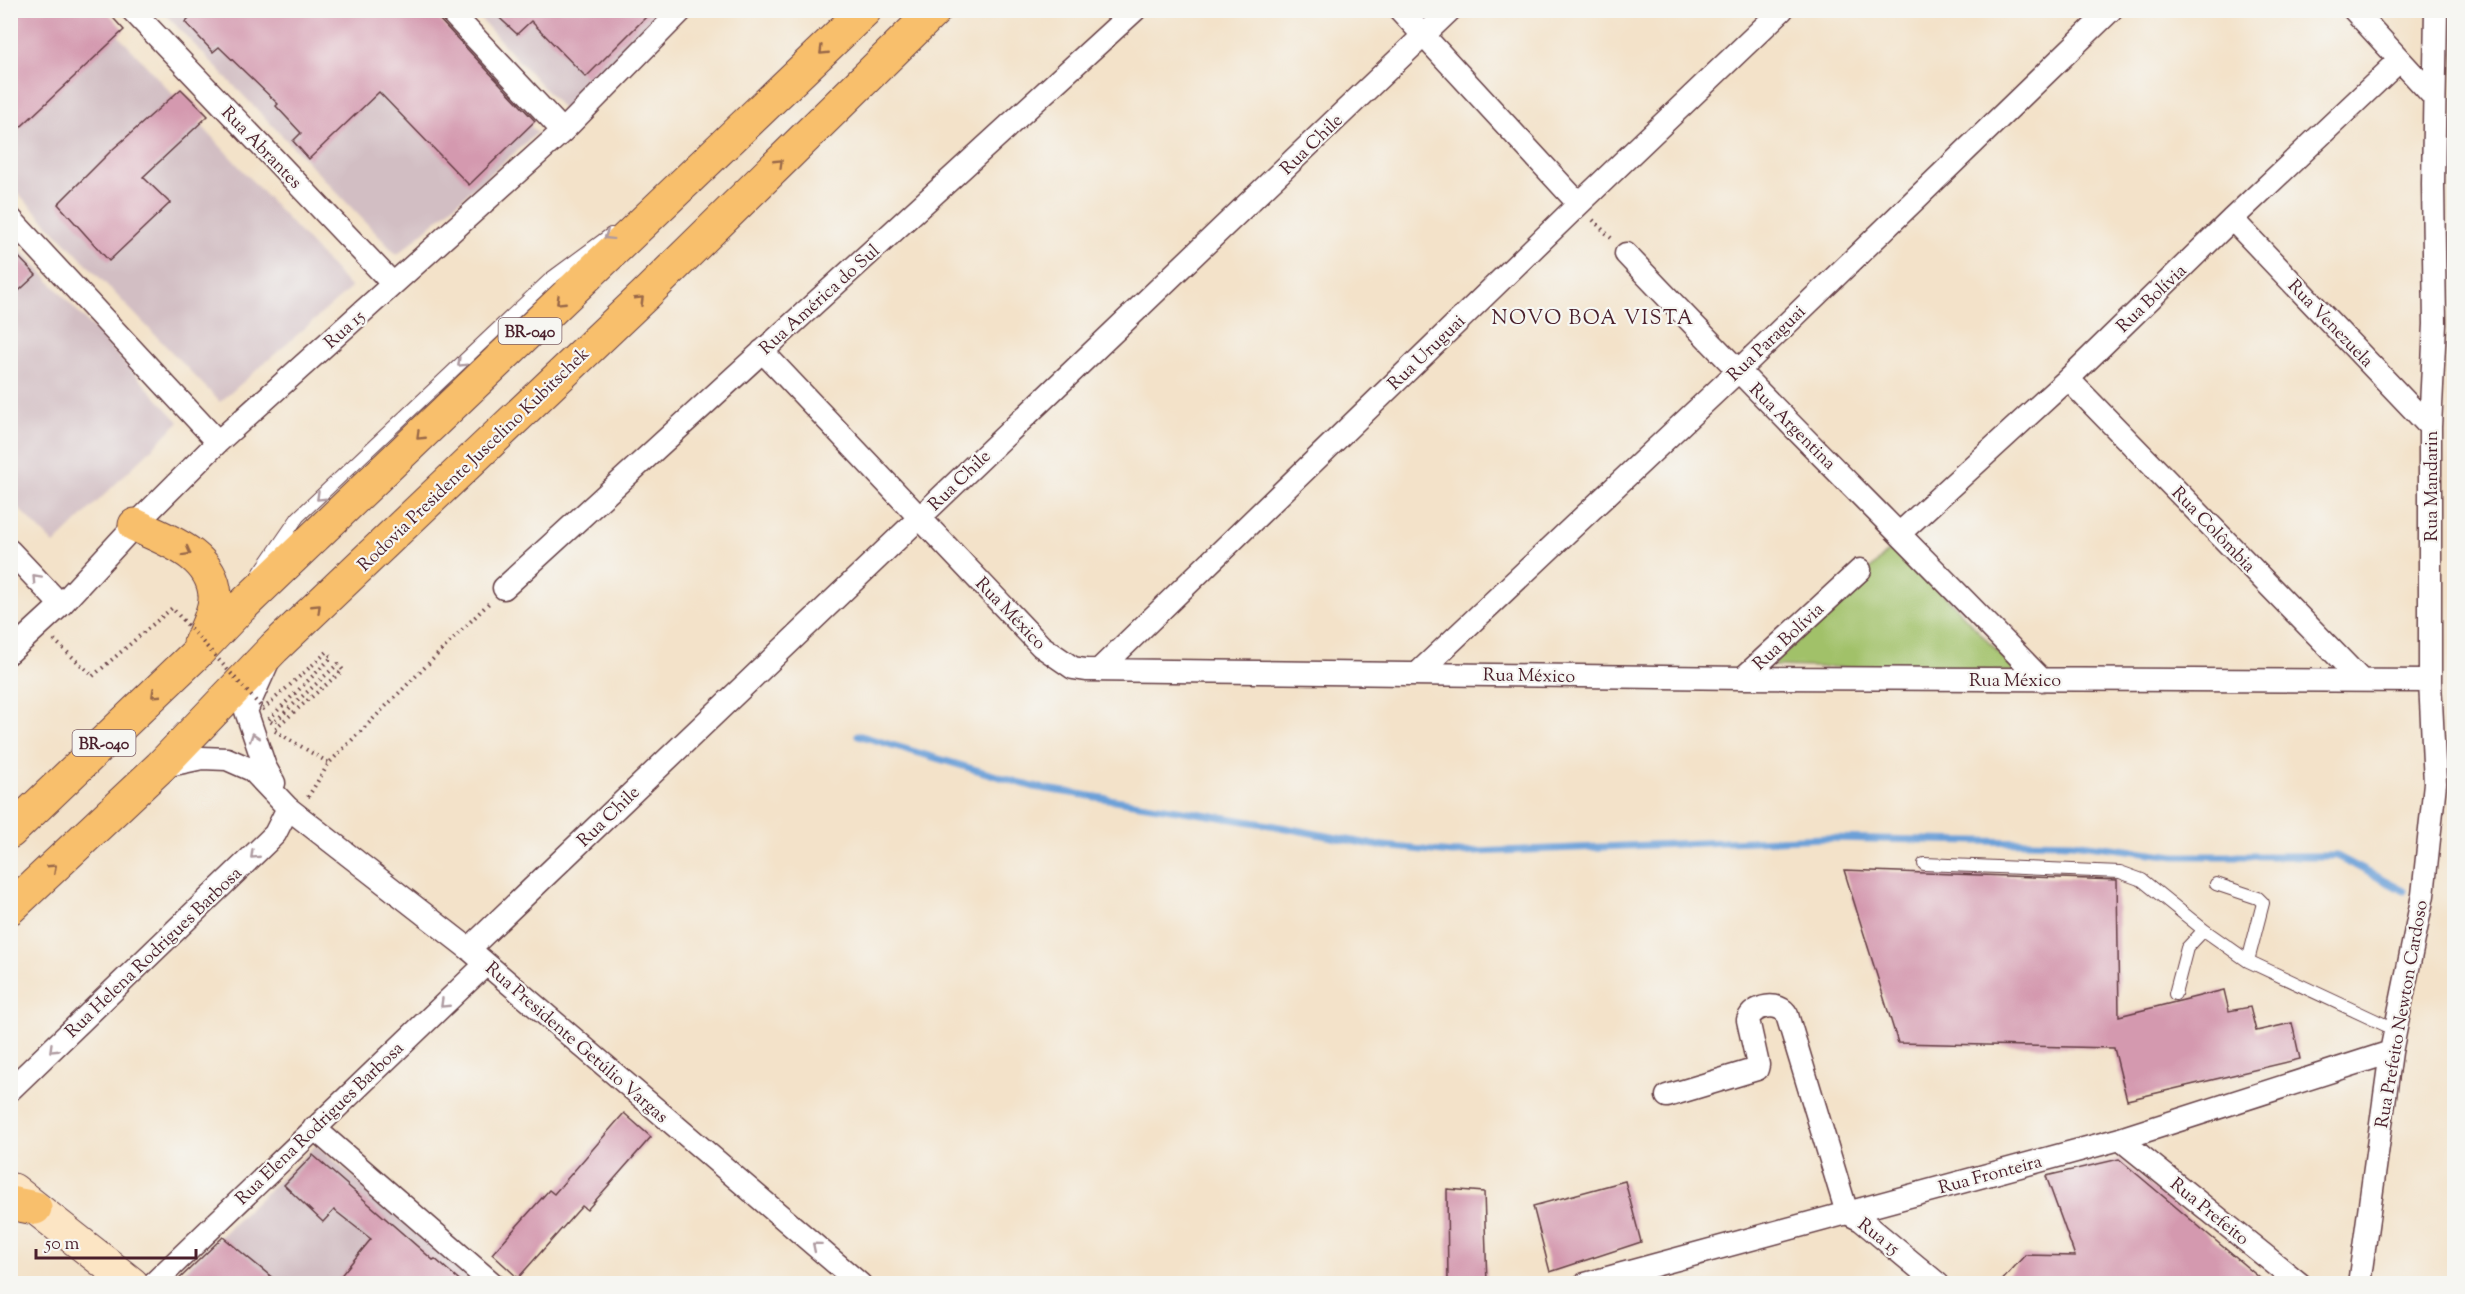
<svg xmlns="http://www.w3.org/2000/svg" width="2465" height="1294" viewBox="0 0 2465 1294" font-family="'Sorts Mill Goudy',serif">
<rect width="100%" height="100%" fill="#f6f6f2"/>
<filter id="ink" filterUnits="userSpaceOnUse"><feTurbulence type="fractalNoise" baseFrequency=".0167" numOctaves="2"/><feDisplacementMap in="SourceGraphic" scale="12" xChannelSelector="R" yChannelSelector="G"/><feConvolveMatrix kernelMatrix="1 2 1 2 8 2 1 2 1" color-interpolation-filters="sRGB"/></filter>
<filter id="wash" filterUnits="userSpaceOnUse"><feTurbulence type="fractalNoise" baseFrequency=".008" numOctaves="4" result="noise"/><feDisplacementMap in="SourceGraphic" scale="24" xChannelSelector="R" yChannelSelector="G"/><feGaussianBlur stdDeviation="1.35" result="paint"/><feColorMatrix in="noise" values="0 0 0 0 0 0 0 0 0 0 0 0 0 0 0 0 0 1.4 0 .05"/><feComposite in="paint" operator="in"/></filter>
<g filter="url(#wash)">
<rect width="100%" height="100%" fill="#f3e2c9"/>
<path fill="#d2bec3" d="M11,11h85l255,277 -131,114 -209,-216z
M162,11h262l113,122 -140,122z
M473,11h198l-105,101z
M10,238l169,184 -125,122 -43,-43z
M316,1145l160,138 -306,1z"/>
<path fill="#a1c169" stroke="#76704a" stroke-width="1.5" d="M1896,544l121,128 -245,-6z"/>
<g fill="none" stroke-linecap="round" stroke-linejoin="round">
<path stroke="#6ca0d8" stroke-width="7" d="M858,735l176,52 236,38 104,20 78,8 374,-15 246,5 103,13h162l67,35"/>
</g>
<g id="blocks">
<path fill="#d499af" d="M10,10h96l18,20 -114,107z
M197,10h239l3,9 96,102 -66,64 -90,-93 -70,67 -16,-18 8,-8 -25,-27 2,-2 -59,-57 -6,5 -28,-30z
M491,10h162l-67,67 -55,-56 -14,13z
M181,89l27,27 -65,61 27,26 -61,58 -51,-57 55,-55z
M10,248l26,27 -26,24z
M1844,870l273,10 2,136 105,-26 5,21 21,-4 6,24 36,-8 8,36 -173,41 -13,-52 -216,-5z
M624,1113l27,24 -64,73 -5,-4 -64,72 -26,-24 57,-64 5,4z
M313,1155l120,105 2,-1 29,25h-130l37,-45 -37,-29 -11,12 -39,-37z
M2119,1159l148,125h-268l26,-29 50,1 -29,-80z
M1625,1181l16,61 -91,30 -17,-66z
M1447,1189l37,3 3,92h-39z
M223,1237l57,47h-106z"/>
</g>
</g>
<g filter="url(#ink)">
<use href="#blocks" fill-opacity="0" stroke="#633c43" stroke-width="1.5"/>
<g fill="none" stroke-linecap="round" stroke-linejoin="round">
<defs>
<path id="service" d="M260,572l38,-55 252,-238 61,-45
M1924,864l196,8 22,8 62,50
M2216,884l42,14 5,5 -15,58
M2175,994l12,-46 17,-18 44,31 148,69"/>
<path id="minor" d="M132,10l261,274
M449,10l114,121
M1400,10l179,194
M2354,10l80,87
M10,218l208,224
M2232,219l198,208
M1626,254c136,144 278,283 416,426
M762,351l279,295 32,22 13,2 657,8 687,3
M2068,379l292,300
M1900,533l168,-154 164,-160 168,-159
M10,551l51,54
M504,588l631,-578
M10,652l51,-47 74,-80 83,-83 345,-311 119,-121
M267,664l-21,47 19,56 9,16
M1099,670l480,-466 203,-194
M1418,673l319,-301 374,-362
M1743,678l117,-108
M160,767l42,-9 25,1 25,11 36,38 181,141 391,335
M469,949l981,-939
M10,1090l257,-248 8,-8 13,-26
M1667,1096l90,-27 1,-4 -10,-45c5,-15 32,-19 39,-5l60,198 14,7 77,64
M314,1128l179,156
M2120,1139l180,145
M153,1284l333,-320
M1585,1284l535,-145 271,-87
M2359,1284l32,-232 32,-157 12,-112 -5,-102v-254l5,-103 -2,-140 3,-174"/>
<path id="secondary" d="M13,1190l119,94"/>
<path id="motorway" d="M135,525c31,15 77,29 80,70 1,15 -9,34 -15,48
M10,832l187,-179 44,-46 624,-597
M10,908l150,-141 114,-119 371,-353 290,-285
M10,1203l25,5"/>
</defs>
<use href="#service" stroke="#633c43" stroke-width="14"/>
<use href="#minor" stroke="#633c43" stroke-width="25"/>
<use href="#secondary" stroke="#633c43" stroke-width="35"/>
<use href="#motorway" stroke="#633c43" stroke-width="35"/>
<path stroke="#633c43" stroke-width="4" stroke-dasharray="1.5 4.5" stroke-linecap="butt" d="M1593,220l20,20
M54,640l39,36
M275,731l54,32
M308,797l21,-34 162,-162"/>
<use href="#service" stroke="#fff" stroke-width="12"/>
<use href="#minor" stroke="#fff" stroke-width="22"/>
<use href="#secondary" stroke="#fce5c4" stroke-width="33"/>
<use href="#motorway" stroke="#f8bf6c" stroke-width="33"/>
<path stroke="#633c43" stroke-width="4" stroke-dasharray="1.5 4.5" stroke-linecap="butt" d="M93,676l79,-68 91,101 64,-57 5,5 -64,63 5,3 65,-59 5,6 -70,60"/>
</g>
<defs><path id="oneway-chevron" d="M-2-3.5L2.5 0L-2 3.5" fill="none" stroke-width="1.6" stroke-linecap="round" stroke-linejoin="round" transform="scale(1.5)"/></defs>
<g stroke="#986748">
<use href="#oneway-chevron" transform="translate(823 51) rotate(136)"/>
<use href="#oneway-chevron" transform="translate(779 163) rotate(-44)"/>
<use href="#oneway-chevron" transform="translate(640 300) rotate(-44)"/>
<use href="#oneway-chevron" transform="translate(560 301) rotate(136)"/>
<use href="#oneway-chevron" transform="translate(420 436) rotate(136)"/>
<use href="#oneway-chevron" transform="translate(187 552) rotate(29)"/>
<use href="#oneway-chevron" transform="translate(317 608) rotate(-44)"/>
<use href="#oneway-chevron" transform="translate(155 694) rotate(136)"/>
<use href="#oneway-chevron" transform="translate(53 868) rotate(-43)"/>
</g>
<g stroke="#ae9aa0">
<use href="#oneway-chevron" transform="translate(608 236) rotate(148)"/>
<use href="#oneway-chevron" transform="translate(461 363) rotate(136)"/>
<use href="#oneway-chevron" transform="translate(320 497) rotate(136)"/>
<use href="#oneway-chevron" transform="translate(36 578) rotate(-133)"/>
<use href="#oneway-chevron" transform="translate(254 737) rotate(-108)"/>
<use href="#oneway-chevron" transform="translate(254 855) rotate(136)"/>
<use href="#oneway-chevron" transform="translate(444 1004) rotate(136)"/>
<use href="#oneway-chevron" transform="translate(53 1049) rotate(136)"/>
<use href="#oneway-chevron" transform="translate(816 1246) rotate(-140)"/>
</g>
</g>
<g text-anchor="middle" stroke-width="4.5" stroke-linejoin="round" paint-order="stroke">
<g fill="#f6f6f2" stroke="#7e6067" stroke-width="1.5">
<rect x="498.5" y="318" width="63" height="26" rx="4.5"/>
<rect x="72.5" y="730" width="63" height="26" rx="4.5"/>
</g>
<g font-size="16" font-weight="bold" fill="#4a1f2b">
<text x="530" y="337">BR-040</text>
<text x="104" y="749">BR-040</text>
</g>
<g font-size="18" fill="#4a1f2b" stroke="#f6f6f2">
<text transform="translate(1311 144) rotate(-44)" y="6">Rua Chile</text>
<text transform="translate(262 147) rotate(46)" y="6">Rua Abrantes</text>
<text transform="translate(2151 298) rotate(-44)" y="6">Rua Bolívia</text>
<text transform="translate(819 299) rotate(-42)" y="6">Rua América do Sul</text>
<text transform="translate(2331 323) rotate(46)" y="6">Rua Venezuela</text>
<text transform="translate(344 329) rotate(-42)" y="6">Rua 15</text>
<text transform="translate(1766 343) rotate(-44)" y="6">Rua Paraguai</text>
<text transform="translate(1426 352) rotate(-44)" y="6">Rua Uruguai</text>
<text transform="translate(1793 426) rotate(45)" y="6">Rua Argentina</text>
<text transform="translate(473 459) rotate(-44)" y="6">Rodovia Presidente Juscelino Kubitschek</text>
<text transform="translate(959 480) rotate(-44)" y="6">Rua Chile</text>
<text transform="translate(2431 486) rotate(-90)" y="6">Rua Mandarin</text>
<text transform="translate(2214 529) rotate(46)" y="6">Rua Colômbia</text>
<text transform="translate(1011 613) rotate(46)" y="6">Rua México</text>
<text transform="translate(1788 636) rotate(-43)" y="6">Rua Bolívia</text>
<text transform="translate(1529 675) rotate(1)" y="6">Rua México</text>
<text x="2015" y="686">Rua México</text>
<text transform="translate(608 816) rotate(-44)" y="6">Rua Chile</text>
<text transform="translate(153 952) rotate(-44)" y="6">Rua Helena Rodrigues Barbosa</text>
<text transform="translate(2401 1014) rotate(-80)" y="6">Rua Prefeito Newton Cardoso</text>
<text transform="translate(577 1042) rotate(41)" y="6">Rua Presidente Getúlio Vargas</text>
<text transform="translate(319 1123) rotate(-44)" y="6">Rua Elena Rodrigues Barbosa</text>
<text transform="translate(1990 1174) rotate(-15)" y="6">Rua Fronteira</text>
<text transform="translate(2210 1211) rotate(39)" y="6">Rua Prefeito</text>
<text transform="translate(1879 1236) rotate(38)" y="6">Rua 15</text>
</g>
<g font-size="20" letter-spacing="1.5" fill="#4a1f2b" stroke="#f6f6f2">
<text x="1593" y="324">NOVO BOA VISTA</text>
</g>
</g>
<rect width="2465" height="1294" fill="none" stroke="#f6f6f2" stroke-width="36"/>
<path d="M36 1249v9h160v-9" fill="none" stroke="#4a1f2b" stroke-width="3"/>
<text x="45" y="1249" font-size="18" fill="#4a1f2b" stroke="#f6f6f2" stroke-width="4.5" paint-order="stroke">50 m</text>
</svg>
